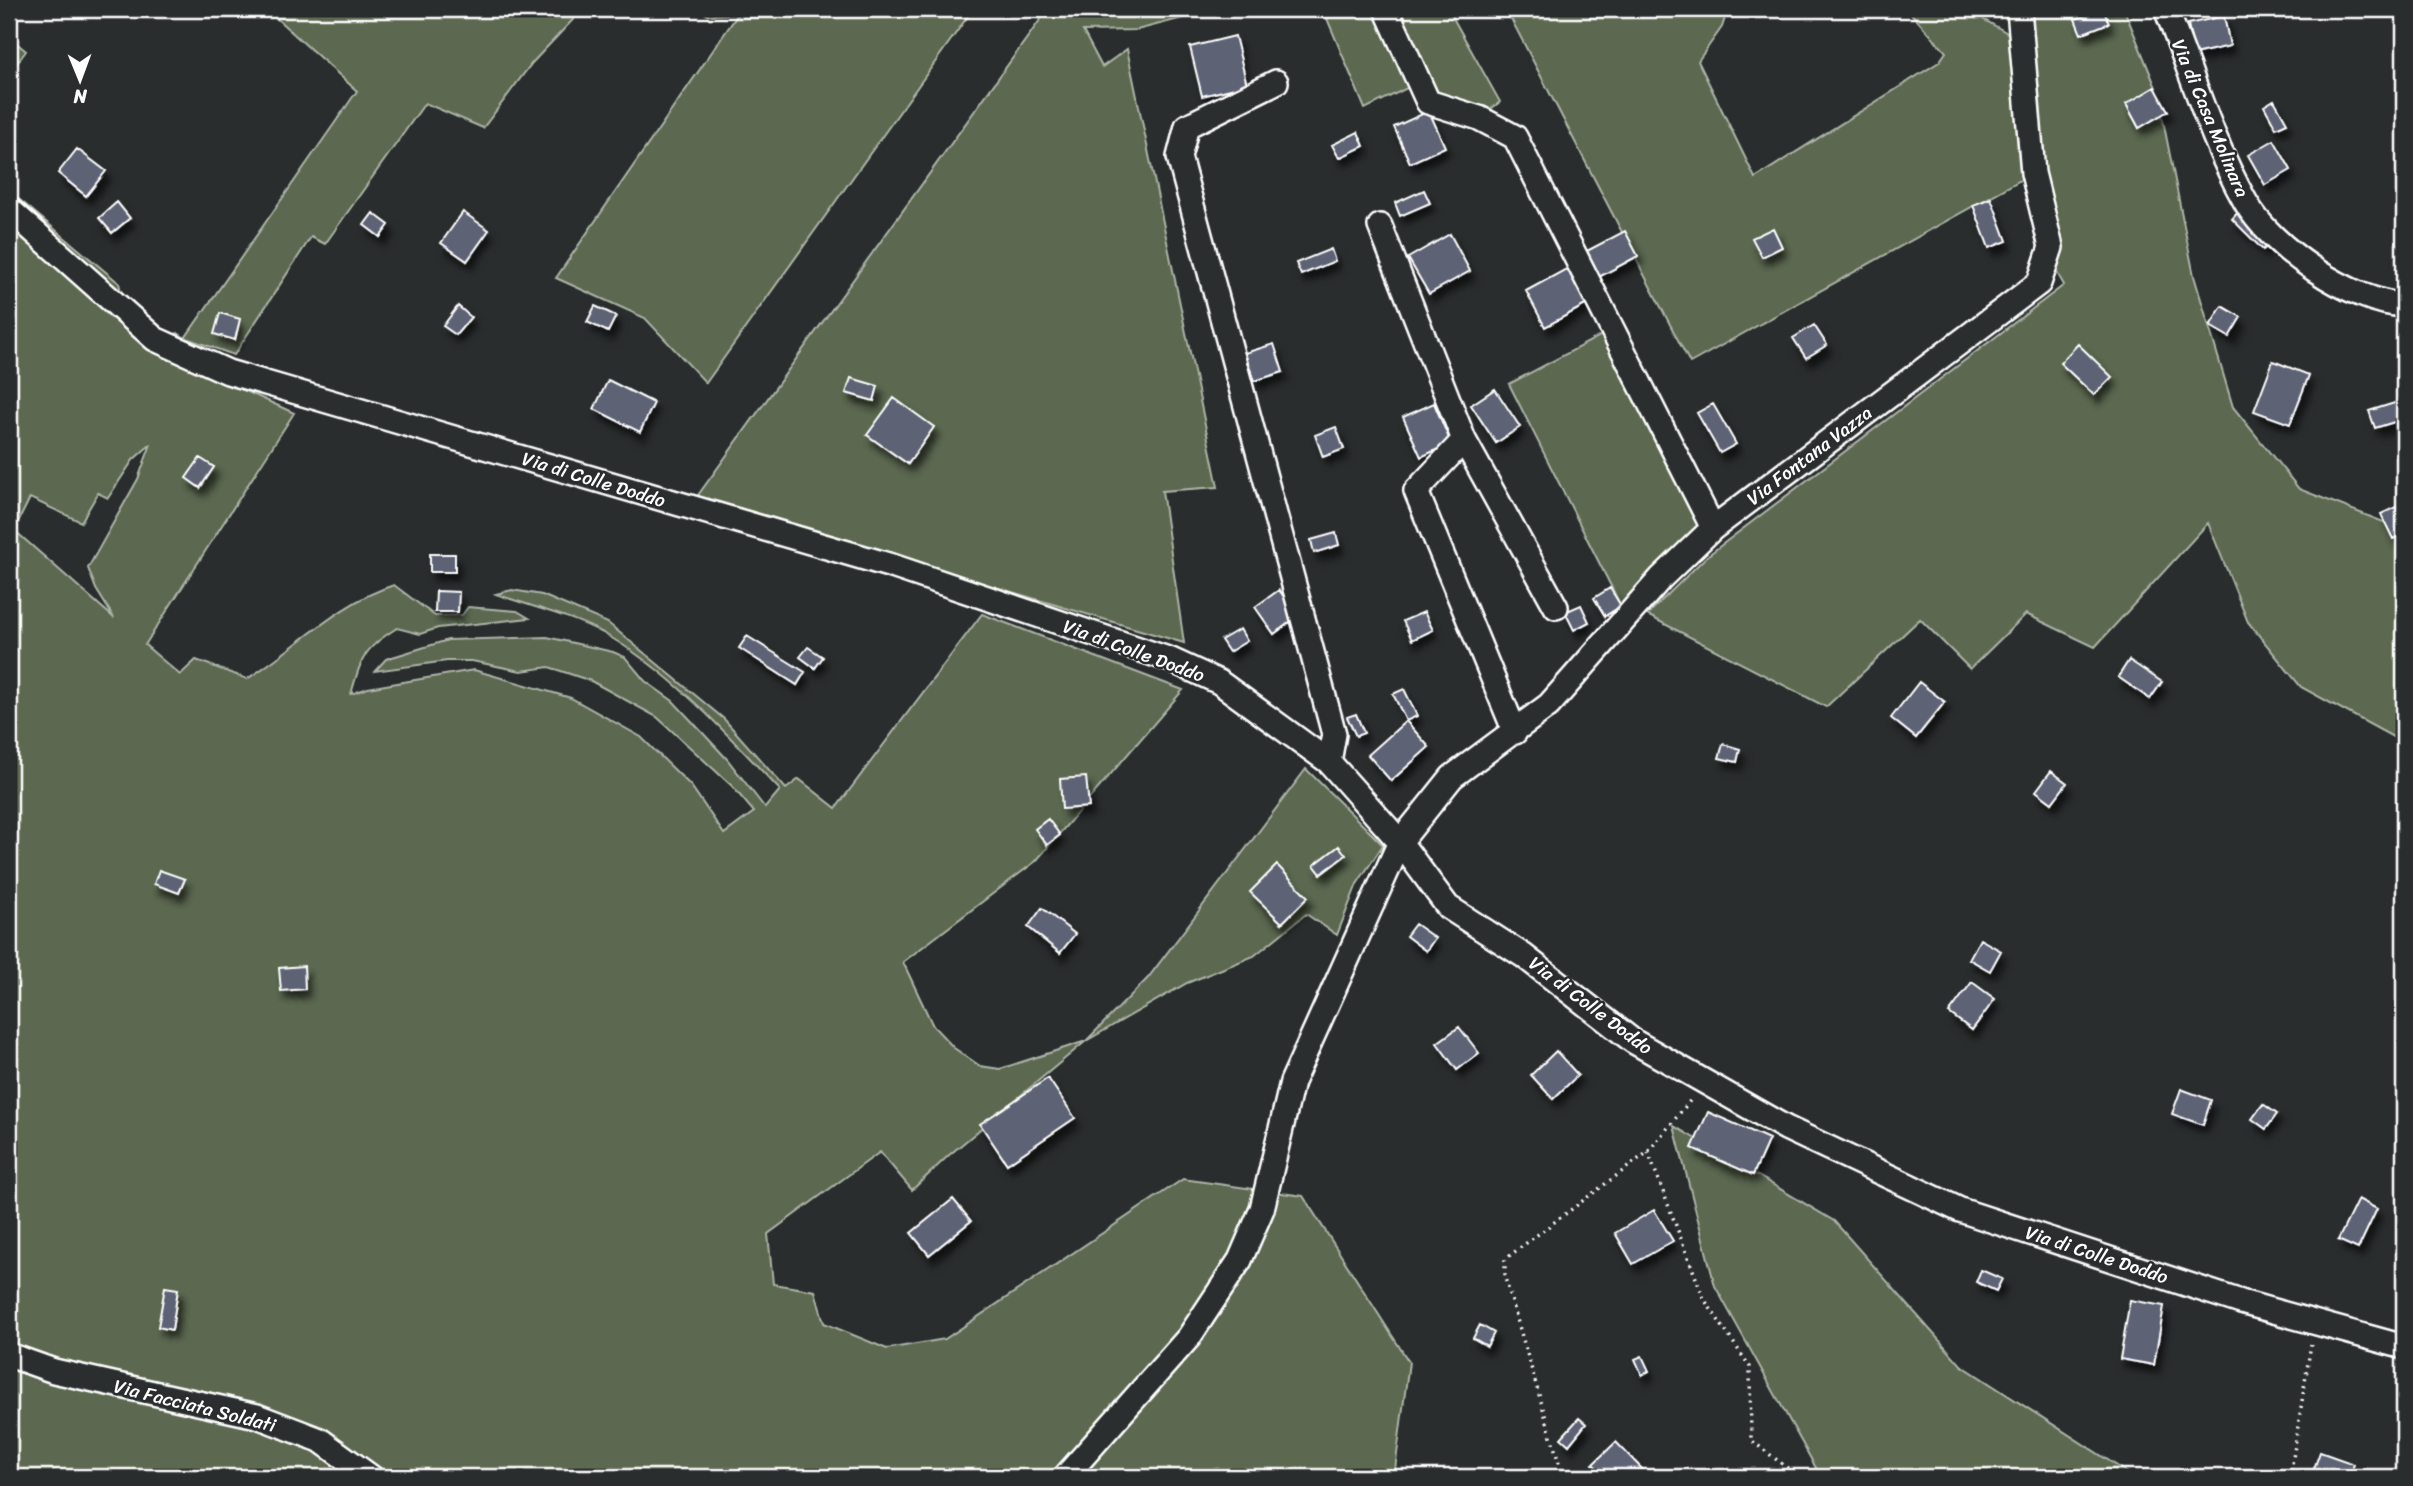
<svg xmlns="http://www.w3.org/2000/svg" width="2413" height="1486" viewBox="0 0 2413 1486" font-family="Sriracha,sans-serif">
<defs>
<filter id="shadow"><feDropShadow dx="4.5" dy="8" stdDeviation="3.5" flood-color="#0009"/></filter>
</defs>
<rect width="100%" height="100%" fill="#2a2d2e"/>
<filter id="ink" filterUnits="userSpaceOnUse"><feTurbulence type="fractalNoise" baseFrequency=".0143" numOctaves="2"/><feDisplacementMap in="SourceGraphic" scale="14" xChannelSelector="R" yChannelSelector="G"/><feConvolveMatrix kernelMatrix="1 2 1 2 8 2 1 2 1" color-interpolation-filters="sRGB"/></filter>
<g filter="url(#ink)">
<path fill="#5b6850" stroke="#adb4a8" stroke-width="2" fill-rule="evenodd" d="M266,9h317l-51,54 -49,65 -58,-25 -100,141 -14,-7 -77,118 -48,-17 5,12 -2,15 105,48 -149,232 35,30 16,-15 51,19c48,-30 92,-77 147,-94l41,31 27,-1 6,-8 49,4 12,7 -91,10 -18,6 -23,-6c-34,21 -35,29 -46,66l17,-6 106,-18 97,28 70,39 50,49 33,48 30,-22 -22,-26 -75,-69 -66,-36 -42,-14 -28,4 -49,-10h-25l-72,10 11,-12 62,-19 99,-3 66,15 12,5 20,24 28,20 54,58 38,49 15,-18c-53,-56 -109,-119 -177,-157 -34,-18 -71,-26 -107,-39l16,-4 30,5 66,28 116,96 62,70 13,-10 37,29 146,-194 201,76 -147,171 -133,101 30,64 21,22 26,18 20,3 86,-28 62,-63 158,-209 77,76 -26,39 -20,51 -31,-21 -52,42 -67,27 -101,58 -138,115 -36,34 -32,-38 -112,82 5,50 42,7 9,32 63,26 58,-10 238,-160 120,17 106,166 -15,115h-1385v-1286l110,92 3,13 45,40 11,-3 7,5 172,-247zM151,444l-13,35 -50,89 8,21 18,29 -100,-88 16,-32 51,24 17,-29 10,5 25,-38z
M697,9h276l-267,374 -61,-65 -89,-40 182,-264 -30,1z
M1048,9h169l-80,21 -54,1 19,36 25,-18 91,438 -56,4 22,152 -488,-145z
M1323,9h125l52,93 -21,16 -51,-16 -9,-20 -54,27z
M1506,9h222l-6,18 -24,34 57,117 184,-116 7,-10 -39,-43h58l55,31 6,-31h98l33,81 37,186 39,131 66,82 105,41v213l-103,-56 -53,-65 -40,-99 -113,124 -69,-33 -56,55 -50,-50 -94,88 -179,-92 60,-59 357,-271 -12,-21 -19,-91 -343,190z
M9,37l17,14 -17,23z
M1613,329l97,192 -89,85 -112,-222z
M1674,1126l160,95 127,144 173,112h-313l-106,-191z"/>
<path fill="#5d6274" stroke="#fff" stroke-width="2" filter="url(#shadow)" d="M2103,9l6,14 -28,11 -6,-15z
M2224,16l6,30 -36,8 -6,-30z
M1235,36l12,49 -45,11 -12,-49z
M2155,87l13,24 -29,17 -13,-24z
M2274,100l13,23 -11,5 -12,-22z
M1429,111l16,36 -35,16 -16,-36z
M1358,132l6,14 -25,12 -7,-13z
M2274,140l17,30 -26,15 -17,-30z
M77,149l29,22 -20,25 -28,-23z
M1424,190l6,13 -30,13 -5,-13z
M1991,198l16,43 -18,7 -16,-43z
M117,202l13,16 -18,15 -13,-15z
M2239,211l32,32 -8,7 -31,-31z
M463,212l26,18 -22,31 -26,-18z
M373,213l16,12 -9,12 -16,-12z
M1773,228l9,19 -20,10 -10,-19z
M1625,231l13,25 -39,21 -14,-25z
M1450,234l20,37 -41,23 -21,-36z
M1331,249l4,12 -34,14 -5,-12z
M1570,267l19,36 -44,24 -19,-36z
M458,306l13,11 -15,18 -13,-9z
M595,306l21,10 -8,16 -21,-10z
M2222,306l19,11 -12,20 -19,-11z
M220,313l20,6 -5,21 -21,-6z
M1814,325l13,20 -21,13 -13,-20z
M1274,344l9,28 -29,9 -9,-28z
M2078,344l34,33 -18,18 -34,-32z
M2273,361l36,14 -19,49 -36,-13z
M851,378l27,8 -4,15 -28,-8z
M608,380l46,23 -14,29 -46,-23z
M1495,389l25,38 -24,16 -25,-38z
M894,398l40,29 -26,37 -41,-29z
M2401,401l3,18 -29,9 -6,-17z
M1434,403l17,40 -30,14 -18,-40z
M1713,404l23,40 -16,9 -23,-40z
M1336,427l8,22 -21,8 -8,-22z
M200,458l14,9 -14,21 -14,-10z
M2398,506l6,15v13l-11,5 -12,-25z
M1336,533l3,12 -25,8 -3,-13z
M430,554h25v18h-25z
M1610,588l11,18 -16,10 -11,-18z
M1279,590l19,26 -24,18 -19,-27z
M436,591l23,1 -1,20h-23z
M1581,605l8,17 -15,8 -9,-18z
M1424,612l9,18 -21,10 -9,-19z
M1240,629l7,12 -18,11 -8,-12z
M747,636l58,36 -8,13 -58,-37z
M808,647l15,10 -8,11 -15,-11z
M2129,660l33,22 -12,17 -32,-22z
M1919,682l26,20 -29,36 -25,-20z
M1404,689l13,27 -11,5 -13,-27z
M1356,714l8,19 -8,3 -9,-19z
M1406,721l23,26 -38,34 -23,-26z
M1723,744l17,5 -3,13 -18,-4z
M2051,771l16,12 -15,20 -16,-12z
M1086,777l3,30 -27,2 -2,-30z
M1048,819l12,16 -13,10 -12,-16z
M1339,846l7,9 -25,19 -7,-9z
M1277,865l31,32 -26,26 -32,-31z
M159,870l26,9 -6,14 -25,-9z
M1042,908l33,26 -15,19 -32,-26z
M1415,924l20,14 -9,13 -20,-15z
M1980,939l21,12 -11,20 -21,-12z
M304,966l1,23 -24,2 -2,-23z
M1972,982l23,17 -23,31 -23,-17z
M1459,1027l20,26 -22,17 -20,-27z
M1556,1051l22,24 -25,24 -22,-24z
M1048,1078l27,40 -68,46 -27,-40z
M2181,1089l30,11 -8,25 -31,-11z
M2263,1104l14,10 -11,15 -14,-10z
M1708,1112l61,27 -16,36 -61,-27z
M953,1199l18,22 -42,34 -18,-22z
M2358,1199l19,10 -19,40 -20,-9z
M1654,1210l19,31 -40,23 -18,-31z
M1981,1270l21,9 -6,12 -20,-9z
M165,1287l13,2 -6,41 -14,-3z
M2130,1300l34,6 -10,59 -34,-6z
M1480,1325l14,8 -7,13 -14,-8z
M1642,1356l7,15 -7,4 -7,-16z
M1579,1418l7,6 -17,21 -8,-7z
M1616,1442l27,28 -9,7h-29l-12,-13z
M2320,1452l34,12 -4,13h-39z"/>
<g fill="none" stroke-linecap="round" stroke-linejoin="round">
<defs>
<path id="minor" d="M1386,9l42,93 51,16 36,19 198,391
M2166,9c25,62 46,133 79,192 25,46 107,102 159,104
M1276,82l-89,44 -8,31 155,577 -5,28
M9,209l146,130 73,33 664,194 279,94 48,22 110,80 71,80 48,65 76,49 109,85 153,87 174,82 281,92 163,45
M1380,226l84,214 92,167
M1464,440l-48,51 99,241
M9,1355l45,16 203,45 63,24 51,37
M1065,1477l124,-140 51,-77 22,-51 30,-127 108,-240 52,-65 97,-72 112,-127 52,-50 326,-245 12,-36 -18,-74 -14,-164"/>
</defs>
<use href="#minor" stroke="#fff" stroke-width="28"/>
<path stroke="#fff" stroke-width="3.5" stroke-dasharray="2 5" stroke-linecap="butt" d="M1648,1152l56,147 46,68 1,73 48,37
M1563,1477l-58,-199v-19l143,-107 45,-55
M2290,1477l21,-133"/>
<use href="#minor" stroke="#2a2d2e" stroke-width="23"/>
</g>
</g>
<g text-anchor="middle" stroke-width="5" stroke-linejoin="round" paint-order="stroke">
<g font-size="19" fill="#fff" stroke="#2a2d2e">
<text transform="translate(2211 118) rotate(67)" y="7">Via di Casa Molinara</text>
<text transform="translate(1809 455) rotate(-37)" y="7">Via Fontana Vazza</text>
<text transform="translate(594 479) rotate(17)" y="7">Via di Colle Doddo</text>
<text transform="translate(1134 650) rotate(20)" y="7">Via di Colle Doddo</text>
<text transform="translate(1591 1005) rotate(37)" y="7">Via di Colle Doddo</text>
<text transform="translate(2097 1254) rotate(18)" y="7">Via di Colle Doddo</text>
<text transform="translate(195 1405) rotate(14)" y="7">Via Facciata Soldati</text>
</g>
</g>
<rect width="2413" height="1486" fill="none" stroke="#2a2d2e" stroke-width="35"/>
<rect x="18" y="18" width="2378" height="1451" fill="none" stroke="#fff" stroke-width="2.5" filter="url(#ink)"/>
<g transform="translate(80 80) rotate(179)" stroke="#2a2d2e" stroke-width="5" paint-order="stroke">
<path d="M0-5L12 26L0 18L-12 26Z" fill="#ffffff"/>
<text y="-10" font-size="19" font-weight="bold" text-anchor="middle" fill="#ffffff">N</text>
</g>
</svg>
